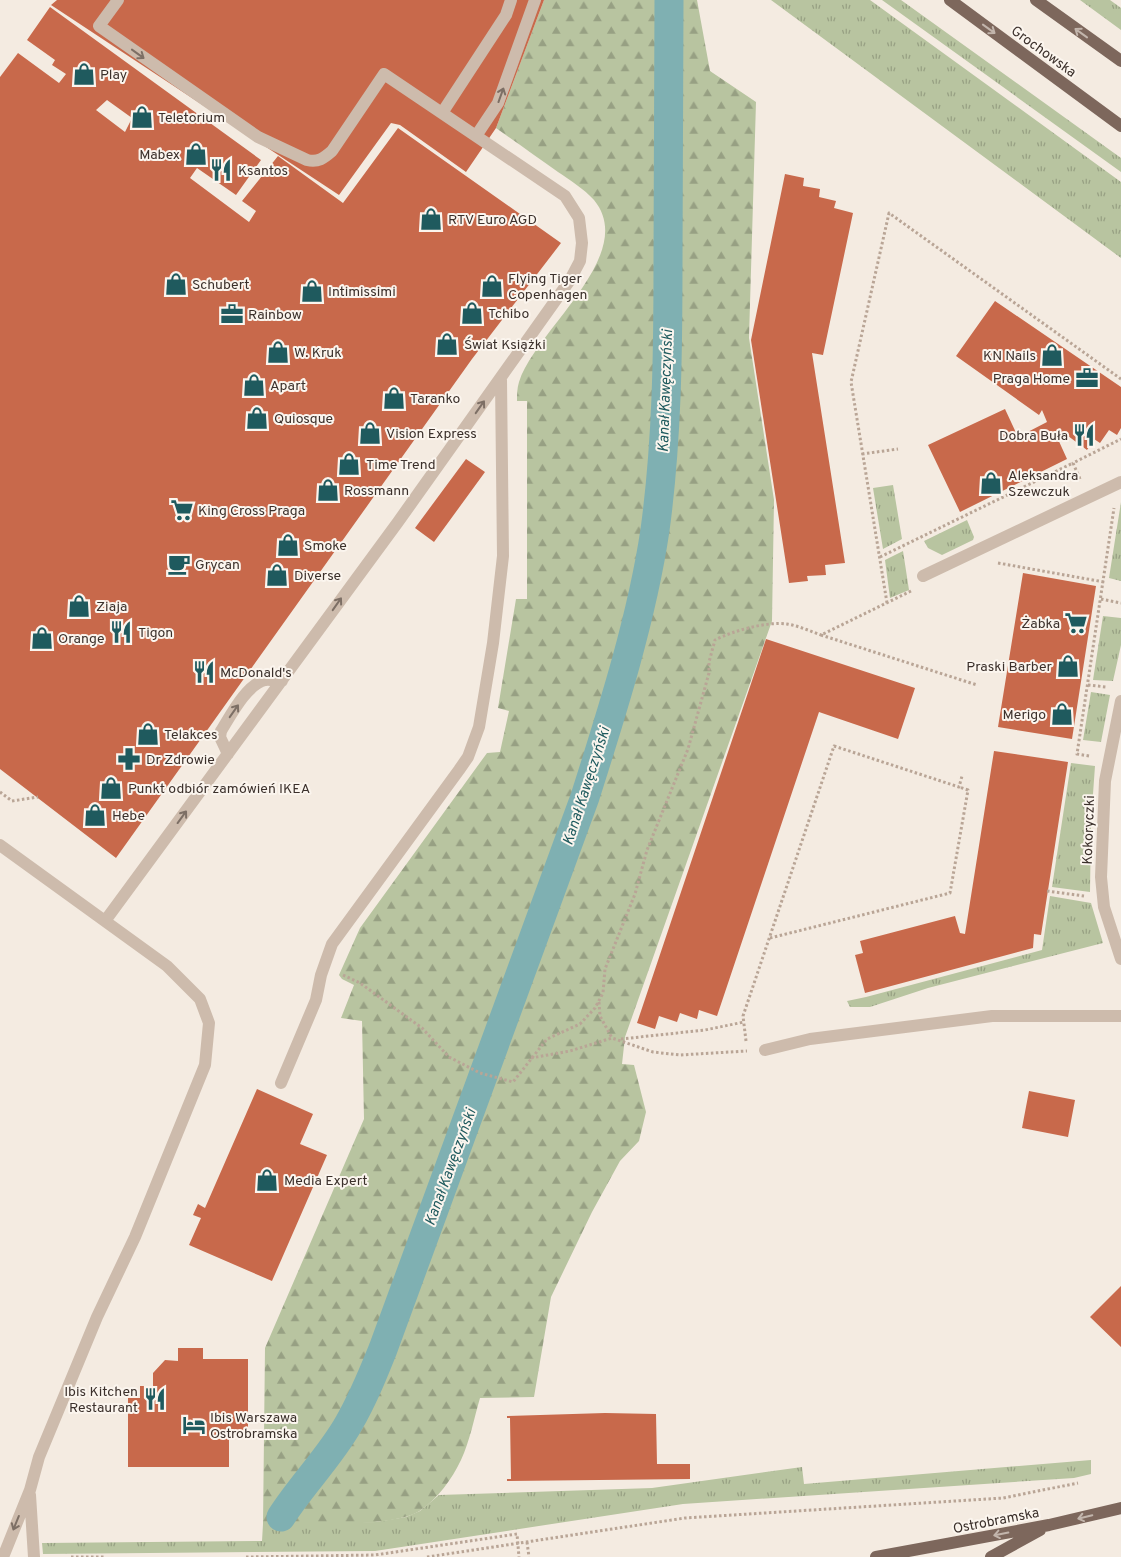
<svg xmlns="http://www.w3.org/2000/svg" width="1121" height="1557" viewBox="0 0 1121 1557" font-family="Overpass,sans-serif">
<defs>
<pattern id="grass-tufts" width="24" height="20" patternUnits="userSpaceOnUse" patternTransform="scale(1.25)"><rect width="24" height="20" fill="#b8c4a0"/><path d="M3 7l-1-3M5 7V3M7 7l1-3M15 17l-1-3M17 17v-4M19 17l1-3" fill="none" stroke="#97a083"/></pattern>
<pattern id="forest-firs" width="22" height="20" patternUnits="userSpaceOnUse" patternTransform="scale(1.25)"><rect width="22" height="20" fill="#b8c4a0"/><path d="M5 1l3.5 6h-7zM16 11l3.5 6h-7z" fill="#97a083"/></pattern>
</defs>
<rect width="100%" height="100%" fill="#f4ebe1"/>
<path fill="url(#grass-tufts)" d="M771,0h99l251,182v76z
M882,0h19l220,158v14z
M1080,0h30l11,8v22z
M893,485l9,54 -19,10 -10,-61z
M1121,502v79l-12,-3z
M967,520l7,17 -1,3 -31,15 -14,-7 -4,-7z
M903,551l6,39 -19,8 -5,-38z
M1103,616l18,2v27l-8,36 -20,-1z
M1091,692l19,3 -9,47 -18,-2z
M1071,763l24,3 -4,56 -1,70 -38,-5z
M1050,896l41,7 12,40 -175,45 -58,19h-20l-3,-6 19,-4 176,-47z
M1091,1460v14l-17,4 -391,26 -308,47 -332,3 -1,-11 220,-2 1,-17 113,-2 30,-5 14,-6 19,-16 213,-7 150,-21 2,17z"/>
<path fill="url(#forest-firs)" d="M544,0h153l13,71 46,31 -7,236 25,162 -2,121 -147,416 -3,27 12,1 12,47 -7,29 -19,20 -28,51 -41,85 -17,100 -54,1c-6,20 -10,43 -19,62 -9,19 -23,38 -40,50 -27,19 -123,13 -158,14l2,-176 99,-229 -2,-98 -21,-3 13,-33 -12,-6 -3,-4 21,-47 127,-175 13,-1 9,-41 -11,-3 18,-109h11v-198h-10c0,-6 0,-13 2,-19 16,-52 120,-127 75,-182 -10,-11 -24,-20 -36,-28 -21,-15 -41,-29 -62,-44z"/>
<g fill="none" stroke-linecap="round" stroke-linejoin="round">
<path stroke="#7fb0b2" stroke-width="29" d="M281,1517c21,-33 49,-60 68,-94 14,-24 24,-49 34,-74l202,-552c27,-85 57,-179 70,-267 12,-88 13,-177 13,-267 1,-87 1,-175 1,-263"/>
</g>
<path fill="#c8694b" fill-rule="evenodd" d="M57,0h487l-48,128 -30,44 -66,-47 -9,-2 -52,72 -288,-190z
M50,7l211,153 -25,35 -39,-27 -7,10 59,44 7,-11 -14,-10 36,-45 65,47 55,-75 163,115 -89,116 -356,499 -116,-89v-692l18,-24 41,30 7,-9 -14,-9 3,-5 -28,-20zM107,100l25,18 -7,14 -29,-22z
M785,174l19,4 -1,8 17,3 -1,8 17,4 -2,7 19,5 -30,142 -11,-2 33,210 -20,2 1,10 -19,1 1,5 -19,2 -38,-243z
M995,301l126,86v41l-4,7 -8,-5 -9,13 -6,-4 -7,11 -23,-17 -7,4 10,22 -107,53 -32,-67 77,-36 13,28 29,-15 -5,-12 -3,5 -83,-59z
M466,459l19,13 -51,70 -19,-14z
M1023,573l73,13 -24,153 -74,-12z
M766,639l149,49 -17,51 -79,-27 -102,304 -18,-6 -2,9 -17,-6 -3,9 -18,-6 -4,13 -18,-6z
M994,751l74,11 -27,173 -7,-1 -1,14 -168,45 -10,-38 8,-2 -3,-12 95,-25 5,17 5,1z
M257,1089l56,25 -13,30 27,11 -55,126 -83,-36 12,-27 -8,-3 5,-11 7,4z
M1029,1091l46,9 -7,37 -46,-9z
M1121,1286v61l-31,-30z
M178,1348h25v11h45v77h-19v31h-101v-69h12v-12h13v-13l12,-13 13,1z
M605,1413l51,1 1,50h33v15l-183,2v-2h4l-1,-61h-3v-2z"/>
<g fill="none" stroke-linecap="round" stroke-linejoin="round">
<path stroke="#b9a596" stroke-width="3" stroke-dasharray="2.5 2.5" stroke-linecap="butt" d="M862,454l36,-5
M1080,479l-7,-16 48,-24
M880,557l193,-94
M998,563l106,19
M911,591l-90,44 156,50
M1101,599l20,4
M887,603l-36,-221 38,-169 232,166
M1088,685l18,2
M1089,756l-12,-2 37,-246
M0,792l12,9 26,-4
M1047,891l37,5
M770,938l180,-45 18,-103 -9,-3
M343,975l17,8 62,45 27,29 31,16 33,9 34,-43 33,-15 15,-16 8,-15 2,-24 30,-75 12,-44 41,-101 21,-76v-11l6,-22c17,-9 53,-19 72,-16 12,2 23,7 34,11
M599,1002l1,14 12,22
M621,1039l84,-9 39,-8
M746,1041l-3,-25 91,-270 125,41 3,-11
M531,1058l39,-7 42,-13 41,14 27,3 67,-4
M527,1542l2,15
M71,1557h33
M246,1557l129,-2 142,-21 2,23
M427,1557l258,-39 318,-20 75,-15"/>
<path stroke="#cdbbac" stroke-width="12" d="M442,113l64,-98 5,-15
M476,136l22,-33 37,-103
M923,576l198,-94
M1121,701l-16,80 -4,96 3,30 17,52
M228,754l-8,-17 1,-6c10,-16 25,-46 44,-51 5,-1 11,1 17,1
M0,845l167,121 33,33 9,24 -4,42 -70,172 -38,80 -58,140 -9,33 -27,67
M105,921l293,-399 172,-242 10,-19 2,-18 -3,-25 -14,-22 -181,-122 -52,77c-8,7 -14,12 -25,9l-49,-23 -159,-111 19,-26
M765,1050l45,-11 182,-23h129
M281,1083l35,-83 5,-25 11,-31 127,-174 9,-13 11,-30 14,-84 10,-87 -2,-176
M30,1495l4,62"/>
<path stroke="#7d675c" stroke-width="12" d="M950,0l171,126
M1036,0l85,61
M876,1557l173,-32 72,-17
M991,1557l49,-27"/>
</g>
<defs><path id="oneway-shaft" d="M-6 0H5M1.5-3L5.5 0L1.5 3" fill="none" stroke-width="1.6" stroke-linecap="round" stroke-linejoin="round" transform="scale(1.25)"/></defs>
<g stroke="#c2b5ac">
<use href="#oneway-shaft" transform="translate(989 29) rotate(36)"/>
<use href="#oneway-shaft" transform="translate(1081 33) rotate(-144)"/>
<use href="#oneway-shaft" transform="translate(1085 1517) rotate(167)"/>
<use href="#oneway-shaft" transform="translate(1001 1534) rotate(169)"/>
</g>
<g stroke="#7d6f65">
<use href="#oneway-shaft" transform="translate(138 54) rotate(36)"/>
<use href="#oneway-shaft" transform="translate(501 95) rotate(-70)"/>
<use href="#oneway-shaft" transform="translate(480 407) rotate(-55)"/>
<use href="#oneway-shaft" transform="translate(337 604) rotate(-55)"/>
<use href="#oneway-shaft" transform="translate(234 711) rotate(-55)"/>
<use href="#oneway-shaft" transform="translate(182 817) rotate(-54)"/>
<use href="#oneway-shaft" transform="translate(16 1523) rotate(112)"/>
</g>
<defs>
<symbol id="shop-bare" viewBox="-9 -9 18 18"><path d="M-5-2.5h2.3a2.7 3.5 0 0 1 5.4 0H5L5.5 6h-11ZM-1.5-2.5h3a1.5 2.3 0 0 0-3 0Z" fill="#1f5a5e" stroke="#fbf5ee" stroke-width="2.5" paint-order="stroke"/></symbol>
<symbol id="restaurant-bare" viewBox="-9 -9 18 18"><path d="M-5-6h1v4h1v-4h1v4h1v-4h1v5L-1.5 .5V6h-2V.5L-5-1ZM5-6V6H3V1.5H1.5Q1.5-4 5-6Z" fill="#1f5a5e" stroke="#fbf5ee" stroke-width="2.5" paint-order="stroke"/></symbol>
<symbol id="office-bare" viewBox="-9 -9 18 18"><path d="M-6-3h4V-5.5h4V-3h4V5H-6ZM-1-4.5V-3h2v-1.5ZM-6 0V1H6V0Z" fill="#1f5a5e" stroke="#fbf5ee" stroke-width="2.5" paint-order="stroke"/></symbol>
<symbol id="supermarket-bare" viewBox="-9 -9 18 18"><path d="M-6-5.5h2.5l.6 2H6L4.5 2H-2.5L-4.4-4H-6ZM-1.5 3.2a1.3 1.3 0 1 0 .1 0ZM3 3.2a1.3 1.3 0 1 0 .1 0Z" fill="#1f5a5e" stroke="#fbf5ee" stroke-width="2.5" paint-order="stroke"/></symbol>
<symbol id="cafe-bare" viewBox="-9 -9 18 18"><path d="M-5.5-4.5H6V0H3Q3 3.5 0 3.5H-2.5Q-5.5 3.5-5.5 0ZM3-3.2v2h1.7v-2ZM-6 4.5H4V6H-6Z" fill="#1f5a5e" stroke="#fbf5ee" stroke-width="2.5" paint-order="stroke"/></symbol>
<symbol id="pharmacy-bare" viewBox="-9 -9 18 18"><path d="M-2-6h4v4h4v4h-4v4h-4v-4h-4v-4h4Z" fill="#1f5a5e" stroke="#fbf5ee" stroke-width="2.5" paint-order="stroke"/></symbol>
<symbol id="hotel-bare" viewBox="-9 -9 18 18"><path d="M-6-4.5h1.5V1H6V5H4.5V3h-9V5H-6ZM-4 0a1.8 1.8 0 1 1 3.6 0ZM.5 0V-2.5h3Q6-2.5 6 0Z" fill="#1f5a5e" stroke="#fbf5ee" stroke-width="2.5" paint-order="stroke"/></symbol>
</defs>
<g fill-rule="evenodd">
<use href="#shop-bare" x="68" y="58" width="32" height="32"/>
<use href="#shop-bare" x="126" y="101" width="32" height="32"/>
<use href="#shop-bare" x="180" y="138" width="32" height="32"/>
<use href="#restaurant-bare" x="205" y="154" width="32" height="32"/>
<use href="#shop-bare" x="415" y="203" width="32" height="32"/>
<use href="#shop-bare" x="160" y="268" width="32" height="32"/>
<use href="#shop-bare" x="476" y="270" width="32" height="32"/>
<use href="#shop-bare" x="296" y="275" width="32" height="32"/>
<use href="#shop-bare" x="456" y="297" width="32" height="32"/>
<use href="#office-bare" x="216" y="298" width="32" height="32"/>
<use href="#shop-bare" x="431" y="328" width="32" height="32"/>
<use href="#shop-bare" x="262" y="336" width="32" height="32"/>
<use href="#shop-bare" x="1036" y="339" width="32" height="32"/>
<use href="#office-bare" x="1071" y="362" width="32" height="32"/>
<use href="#shop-bare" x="238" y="369" width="32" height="32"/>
<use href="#shop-bare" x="378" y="382" width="32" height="32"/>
<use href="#shop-bare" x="241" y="402" width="32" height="32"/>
<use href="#shop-bare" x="354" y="417" width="32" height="32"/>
<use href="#restaurant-bare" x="1068" y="419" width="32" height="32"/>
<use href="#shop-bare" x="333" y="448" width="32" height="32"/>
<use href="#shop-bare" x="975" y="467" width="32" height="32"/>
<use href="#shop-bare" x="312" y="474" width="32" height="32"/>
<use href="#supermarket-bare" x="166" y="494" width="32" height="32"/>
<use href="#shop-bare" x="272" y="529" width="32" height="32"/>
<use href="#cafe-bare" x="163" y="548" width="32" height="32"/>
<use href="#shop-bare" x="261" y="559" width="32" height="32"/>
<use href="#shop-bare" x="63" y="590" width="32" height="32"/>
<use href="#supermarket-bare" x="1060" y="607" width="32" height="32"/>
<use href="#restaurant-bare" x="105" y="616" width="32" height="32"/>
<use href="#shop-bare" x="26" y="622" width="32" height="32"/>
<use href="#shop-bare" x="1052" y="650" width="32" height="32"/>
<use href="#restaurant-bare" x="188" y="656" width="32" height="32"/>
<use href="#shop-bare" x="1046" y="698" width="32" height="32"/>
<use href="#shop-bare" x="132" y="718" width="32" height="32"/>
<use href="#pharmacy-bare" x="113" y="743" width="32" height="32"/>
<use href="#shop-bare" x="95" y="772" width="32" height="32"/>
<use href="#shop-bare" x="79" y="799" width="32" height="32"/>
<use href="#shop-bare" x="251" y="1164" width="32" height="32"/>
<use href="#restaurant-bare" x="139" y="1383" width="32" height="32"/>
<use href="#hotel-bare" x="178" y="1409" width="32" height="32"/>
</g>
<g text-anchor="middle" stroke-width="4" stroke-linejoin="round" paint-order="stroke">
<g font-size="14" fill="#3b302b" stroke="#fbf5ee">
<text transform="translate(1044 51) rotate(36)" y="5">Grochowska</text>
<text transform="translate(1088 830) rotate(-88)" y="5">Kokoryczki</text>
<text transform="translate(996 1520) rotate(-11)" y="5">Ostrobramska</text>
</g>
<g font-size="14" fill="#3b302b" stroke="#fbf5ee" text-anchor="start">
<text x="100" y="79">Play</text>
<text x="158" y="122">Teletorium</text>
<text x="180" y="159" text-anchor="end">Mabex</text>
<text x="238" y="175">Ksantos</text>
<text x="448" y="224">RTV Euro AGD</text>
<text x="508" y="283">Flying Tiger<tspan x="508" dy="16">Copenhagen</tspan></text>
<text x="192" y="289">Schubert</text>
<text x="328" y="296">Intimissimi</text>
<text x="488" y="318">Tchibo</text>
<text x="248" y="319">Rainbow</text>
<text x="464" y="349">Świat Książki</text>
<text x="294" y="357">W. Kruk</text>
<text x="1036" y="360" text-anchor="end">KN Nails</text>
<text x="1070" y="383" text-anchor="end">Praga Home</text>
<text x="270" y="390">Apart</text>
<text x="410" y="403">Taranko</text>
<text x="274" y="423">Quiosque</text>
<text x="386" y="438">Vision Express</text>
<text x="1068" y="440" text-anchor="end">Dobra Buła</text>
<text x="366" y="469">Time Trend</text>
<text x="1008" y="480">Aleksandra<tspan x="1008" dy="16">Szewczuk</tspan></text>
<text x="344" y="495">Rossmann</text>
<text x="198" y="515">King Cross Praga</text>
<text x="304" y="550">Smoke</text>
<text x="195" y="569">Grycan</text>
<text x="294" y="580">Diverse</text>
<text x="96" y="611">Ziaja</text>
<text x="1060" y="628" text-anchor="end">Żabka</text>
<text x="138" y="637">Tigon</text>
<text x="58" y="643">Orange</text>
<text x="1052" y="671" text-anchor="end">Praski Barber</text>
<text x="220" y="677">McDonald's</text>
<text x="1046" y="719" text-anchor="end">Merigo</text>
<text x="164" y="739">Telakces</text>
<text x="146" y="764">Dr Zdrowie</text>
<text x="128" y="793">Punkt odbiór zamówień IKEA</text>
<text x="112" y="820">Hebe</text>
<text x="284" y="1185">Media Expert</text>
<text x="138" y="1396" text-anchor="end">Ibis Kitchen<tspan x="138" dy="16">Restaurant</tspan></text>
<text x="210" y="1422">Ibis Warszawa<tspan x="210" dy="16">Ostrobramska</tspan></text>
</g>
<g font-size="15" font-style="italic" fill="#1f5a5e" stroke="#fbf5ee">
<text transform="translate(665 391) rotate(-88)" y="5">Kanał Kawęczyński</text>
<text transform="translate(586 786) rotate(-72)" y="5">Kanał Kawęczyński</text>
<text transform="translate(450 1167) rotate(-70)" y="5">Kanał Kawęczyński</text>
</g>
</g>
</svg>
